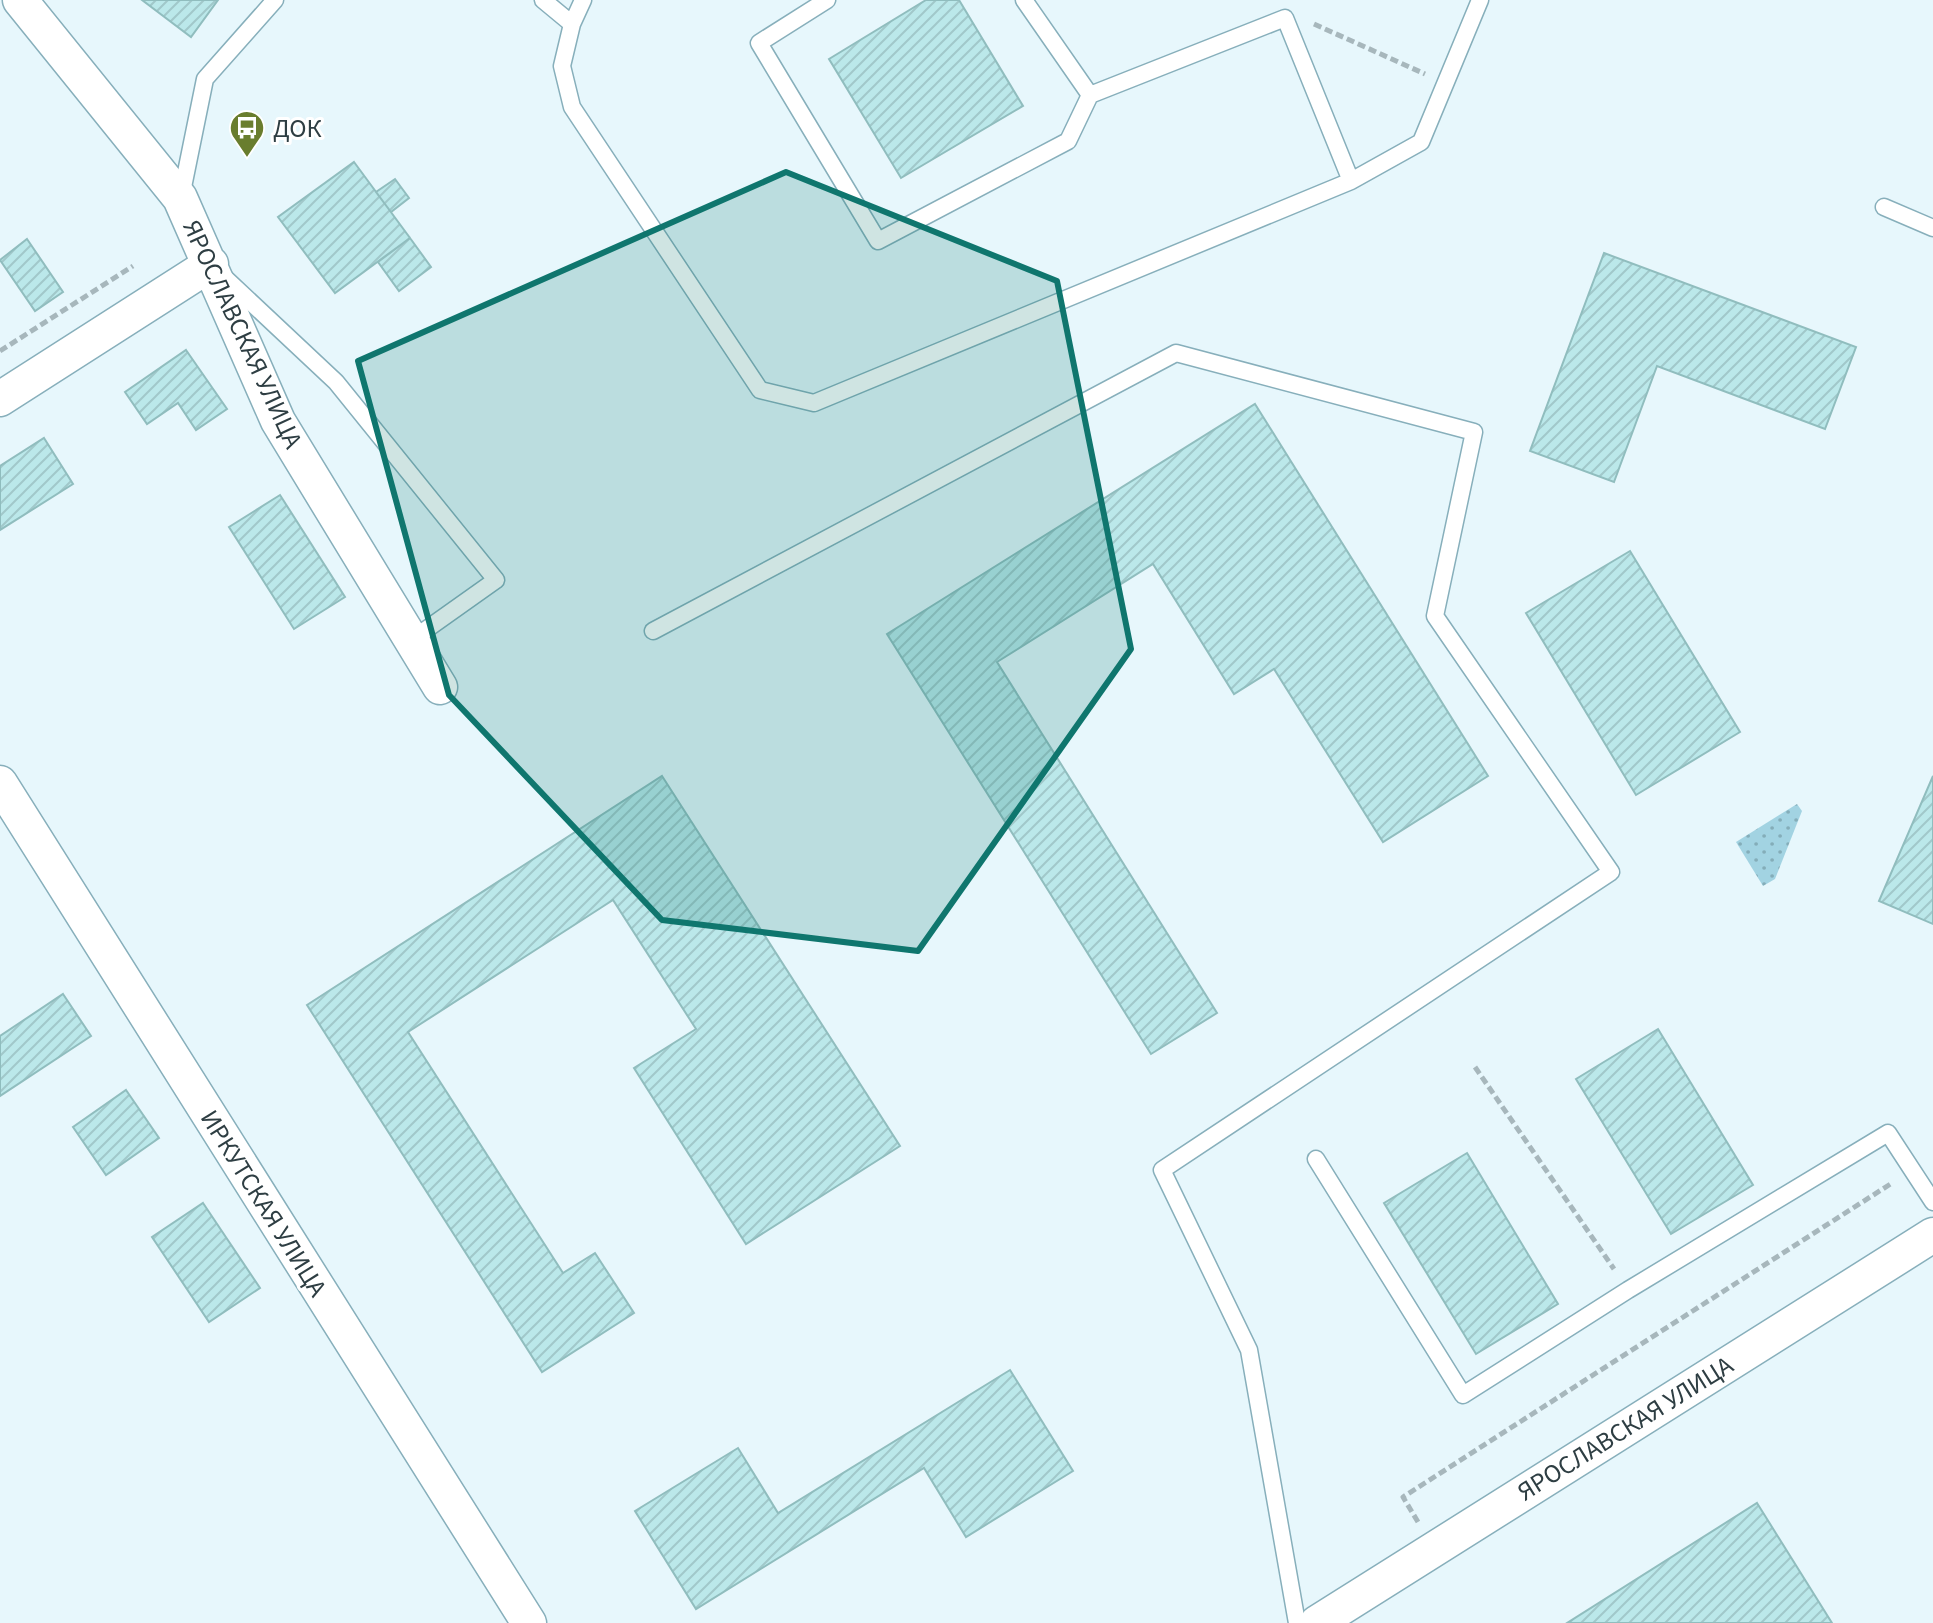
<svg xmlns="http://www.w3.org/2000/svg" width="1933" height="1623" viewBox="0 0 1933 1623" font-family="'Source Sans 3',sans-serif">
<defs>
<pattern id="grass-dots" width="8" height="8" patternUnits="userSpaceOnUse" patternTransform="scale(2)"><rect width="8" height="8" fill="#a2d3e2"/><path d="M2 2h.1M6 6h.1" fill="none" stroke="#84adb9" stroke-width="1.8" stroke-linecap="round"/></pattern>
<pattern id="building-hatch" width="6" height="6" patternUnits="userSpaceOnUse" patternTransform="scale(2)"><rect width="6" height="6" fill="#bbe8ea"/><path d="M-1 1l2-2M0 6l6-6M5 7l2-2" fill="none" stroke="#a1c8ca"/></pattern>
</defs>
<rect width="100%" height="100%" fill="#e7f7fc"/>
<path fill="url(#grass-dots)" d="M1797,804l5,7 -27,68 -12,7 -27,-44z"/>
<path fill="url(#building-hatch)" stroke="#90bdbe" stroke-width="2" d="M142,0h76l-27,37z
M926,0h33l64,106 -122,72 -72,-119z
M354,162l56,76 -75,55 -57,-76z
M395,179l14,19 -18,14 -15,-20z
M410,238l21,29 -32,24 -21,-29z
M27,239l36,53 -28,19 -35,-51z
M1604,253l252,94 -31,82 -168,-63 -43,116 -84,-31z
M186,350l41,59 -31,21 -18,-27 -31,21 -22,-32z
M1255,404l233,372 -105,66 -109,-173 -40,25 -81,-130 -156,98 220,351 -66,41 -264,-420z
M44,438l29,46 -73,46v-64z
M280,495l65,102 -51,32 -65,-102z
M1630,551l110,181 -104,63 -110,-182z
M662,776l238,370 -154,98 -112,-176 62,-39 -83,-129 -14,9 -191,123 155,241 32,-20 39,60 -92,59 -235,-367z
M1933,776v148l-54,-23z
M63,994l28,42 -91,60v-60z
M1658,1029l95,156 -82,49 -95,-155z
M126,1090l33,48 -53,37 -33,-48z
M1467,1153l91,151 -82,50 -92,-151z
M203,1203l57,85 -51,34 -57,-85z
M1010,1370l63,101 -107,66 -42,-69 -228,141 -61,-98 103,-63 40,65z
M1757,1503l75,120h-265z"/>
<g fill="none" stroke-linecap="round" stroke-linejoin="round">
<defs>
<path id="lane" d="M543,0l29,24 -10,42 10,41 188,283 54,13 537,-222 70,-39 59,-142
M827,0l-68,43 119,198 190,-100 22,-46 195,-77 66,163
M1024,0l66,95
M572,24l11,-24
M181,197l24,-118 70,-79
M1884,207l49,21
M224,277l112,105 160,198 -86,61
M653,631l523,-278 298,79 -39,184 176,256 -449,298 87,180 48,273
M1316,1159l147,236 165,-105 260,-157 45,69"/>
<path id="street" d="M20,0l160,198 98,223 162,266
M0,399l211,-135
M0,783l529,840
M1317,1623l616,-388"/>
</defs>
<use href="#lane" stroke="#87afbb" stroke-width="19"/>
<use href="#street" stroke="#87afbb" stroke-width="37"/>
<path stroke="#a7b7bc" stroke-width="5" stroke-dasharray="8 4" stroke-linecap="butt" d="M1314,24l111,50
M0,351l133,-85
M1475,1067l139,202
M1418,1522l-15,-25 489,-314"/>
<use href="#lane" stroke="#fff" stroke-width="16"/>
<use href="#street" stroke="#fff" stroke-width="34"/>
</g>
<path fill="#0f766e" fill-opacity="0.2" stroke="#0f766e" stroke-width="6" stroke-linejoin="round" d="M786,172l271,109 74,368 -213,302 -256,-31 -213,-225 -91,-334z"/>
<defs>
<symbol id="bus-pin" viewBox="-11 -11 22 30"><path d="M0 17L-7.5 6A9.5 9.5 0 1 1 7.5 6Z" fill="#697d2e" stroke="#fff"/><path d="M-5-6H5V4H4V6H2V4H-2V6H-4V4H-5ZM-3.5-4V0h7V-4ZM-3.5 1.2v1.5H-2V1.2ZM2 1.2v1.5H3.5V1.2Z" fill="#fff"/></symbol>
</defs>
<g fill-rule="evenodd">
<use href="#bus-pin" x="227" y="108" width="40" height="54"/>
</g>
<g text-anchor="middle" stroke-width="6" stroke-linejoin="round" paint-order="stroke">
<g font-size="26" fill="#2e3e43" stroke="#fff" text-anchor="start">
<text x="273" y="137">ДОК</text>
</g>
<g font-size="26" fill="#2e3e43" stroke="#fff">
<text transform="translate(243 334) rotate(65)" y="9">ЯРОСЛАВСКАЯ УЛИЦА</text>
<text transform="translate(264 1203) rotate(58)" y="9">ИРКУТСКАЯ УЛИЦА</text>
<text transform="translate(1625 1428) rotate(-32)" y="9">ЯРОСЛАВСКАЯ УЛИЦА</text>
</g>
</g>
</svg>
